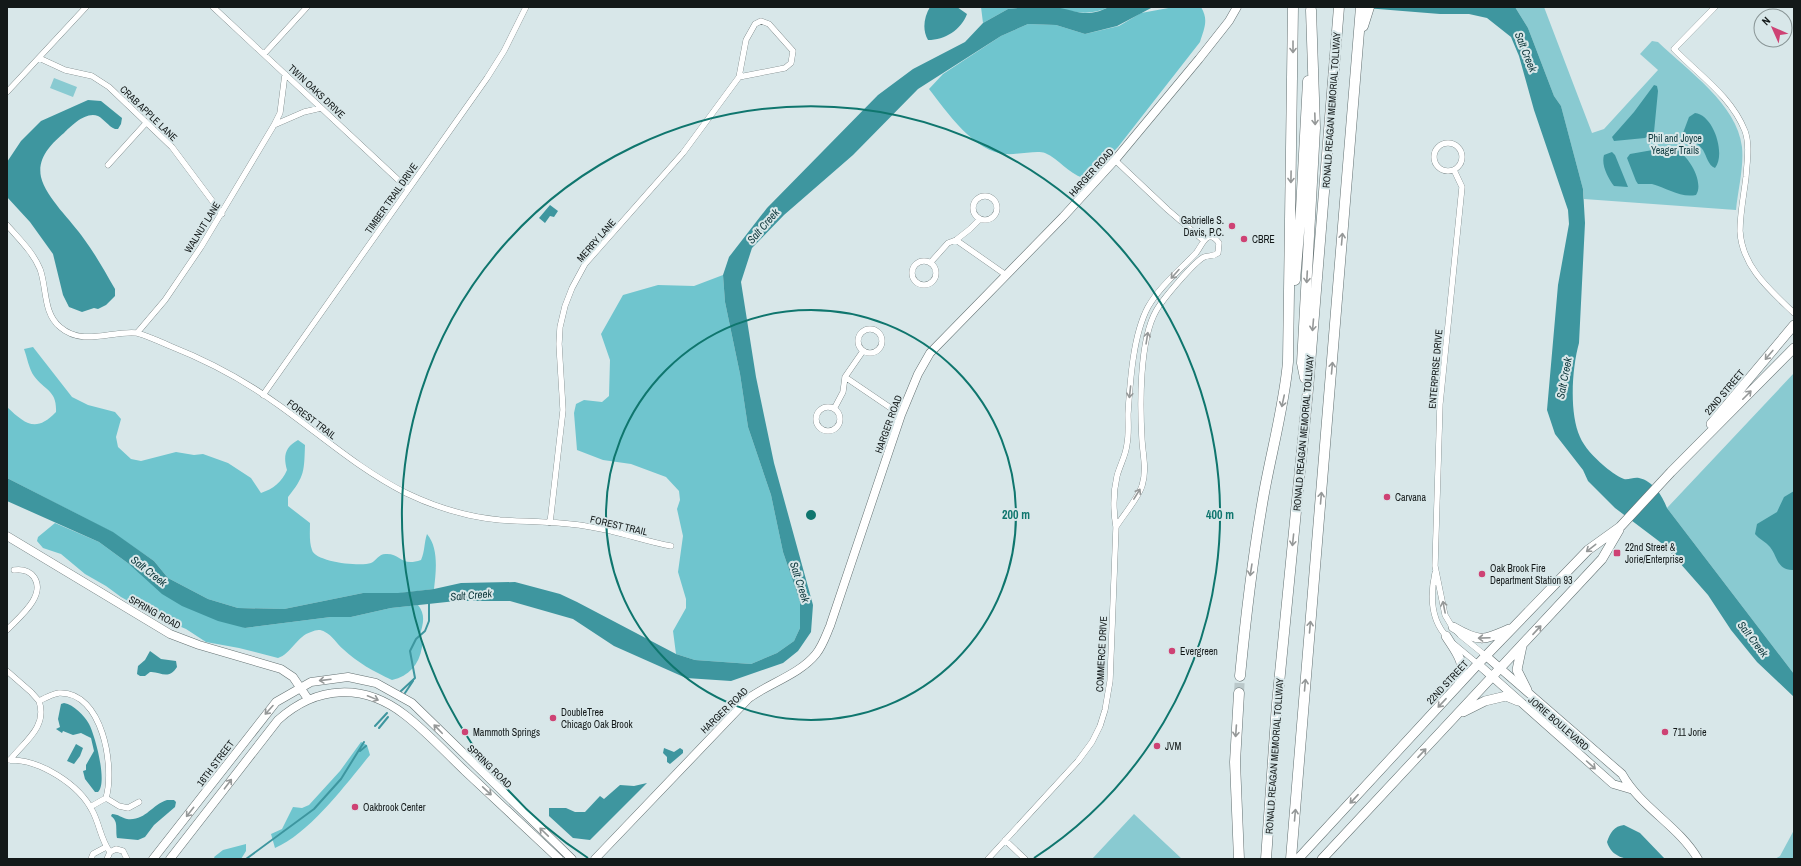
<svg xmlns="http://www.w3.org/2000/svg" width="1801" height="866" viewBox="0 0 1801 866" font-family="'Archivo Narrow',sans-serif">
<rect width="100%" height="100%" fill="#d8e7e9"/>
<path fill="#89cad1" d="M1515,7h29l48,126 12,-4 54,-59 -18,-16 12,-13 6,1c30,29 79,62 84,105 2,20 -4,43 -6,63l-152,-11 -1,-10 -22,-83 -7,-10 -26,-68z
M54,78l23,9 -4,10 -23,-9z
M1794,373v301l-127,-166z
M1134,814l48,45h-90z
M1794,830v29h-19l5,-3z"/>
<path fill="#6fc5ce" d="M981,7h45l-18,2 -25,14z
M1055,7h54c-18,9 -35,6 -54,0z
M1174,7h27c8,13 3,22 -1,35l-82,105 -27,28 -8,3c-15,-5 -24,-19 -38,-25 -8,-3 -29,2 -39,1 -31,-1 -60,-43 -77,-65l14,-15 58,-38 27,-12 28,1 29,9 34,-8 22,-13z
M723,275l2,27 15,72 8,53 23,68 12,57 17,50v26l-6,13 -17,12 -26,11 -56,-4 -19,-6 -3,-23 13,-23v-9l-8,-27 5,-36 -6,-27 3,-9 -1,-9 -13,-14 -35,-13 -28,-4 -26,-10 -3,-37 2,-9 8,-4 18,2 7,-6 1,-36 -9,-26 22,-39 35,-10 36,1z
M33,347l39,50 16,8 27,7 6,7 -5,18 2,10 13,12 10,2 35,-9 18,3 9,-1 25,9 23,15 10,15c12,-4 21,-11 26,-23 -4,-14 -2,-23 11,-30l7,5c-1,26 0,31 -17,52v9l22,17c0,8 -1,19 2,27 3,12 49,17 59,13 6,-3 8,-10 16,-9 14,0 14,13 34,6 4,-9 3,-17 6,-26 12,14 9,38 7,55l-33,4h-38l-79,16 -46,-1 -30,-9 -40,-21 -14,-17 -42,-29 -105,-54v-71c18,17 29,26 49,5 1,-22 -11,-21 -22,-36 -5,-7 -7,-19 -10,-27z
M55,523l44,19 30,22 116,64 86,-11h20l40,-9 27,-3c8,10 5,19 2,30 0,4 3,8 2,12 -3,18 -13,29 -30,33 -19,-9 -34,-17 -49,-31 -6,-5 -11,-14 -18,-17 -5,-3 -9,-2 -14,0 -14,4 -20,22 -33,26l-39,-10 -33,-6 -20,-13 -31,-13 -34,-19 -15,-11 -21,-12 -24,-20 -18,-6 -6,-7 1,-4z
M361,742l6,3 3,10c-24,29 -60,78 -95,93l-4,-14 11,-5 11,-22 9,1 7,-3 31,-34z
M246,844v7l-5,8h-26l-1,-2 9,-7z"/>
<path fill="#3e969f" d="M930,7h27l10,7c-6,16 -22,26 -39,26 -6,-10 -4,-23 2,-33z
M1026,7c9,0 19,-1 28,0 23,3 31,12 55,0h44l-36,19 -32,8 -29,-9 -28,-1 -27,12 -83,53 -65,66 -69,60 -32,33 -11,34 15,95 18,86 39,142 -2,27 -13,19 -15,12 -52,18 -45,-3 -72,-32 -41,-27 -63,-18h-54l-65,7 -40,9h-20l-86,11 -27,-7 -36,-15 -20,-12 -33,-30 -30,-22 -92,-41v-23l106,54 41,29 14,17 40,21 30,9 46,1 79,-16h35l36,-4 27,-6 54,-1 45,12 17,8 99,52 19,6 56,4 26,-11 17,-12 6,-13v-26l-17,-50 -12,-57 -23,-68 -8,-53 -15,-72 -2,-27 6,-18 38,-49 111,-113 35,-26 52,-27 18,-19 25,-14z
M1353,7h162l13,21 26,68 7,10 22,83 2,34 -6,120c-7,25 -10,70 1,94 4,10 15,21 23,28 6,5 13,11 21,14 4,1 10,-2 15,-1 14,3 23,17 28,30l127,166v23l-37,-35 -26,-32 -23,-35 -44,-50 -49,-37 -27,-27 -5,-11 -28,-36 -8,-24 11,-125 11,-61 -1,-14 -34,-100 -15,-54 -8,-19 -24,-19 -18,-4h-29z
M1654,85l3,1 1,5 -4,41 -9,6 -31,3 -2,-4 22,-25z
M88,100l13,1 21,17 -1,6 -3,5h-3c-7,-3 -11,-10 -17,-13 -12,-5 -27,10 -34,17 -13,11 -27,25 -23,44 5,21 31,44 43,62 12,16 21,33 31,50v7l-9,9 -8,4 -4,-1 -12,4 -13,-5 -6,-12 -10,-41 -23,-32 -23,-25v-35l14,-21 20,-20z
M1695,113c19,2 31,42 20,55 -7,-3 -8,-11 -12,-18 -5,-7 -14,-11 -20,-17l6,-16z
M1664,148c3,0 7,0 9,0 14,4 32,34 23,47 -16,3 -29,-7 -44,-11 -5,0 -9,0 -14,0l-2,-3 -9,-23 3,-4z
M1612,152l3,3 13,32 -14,-1c-6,-8 -13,-21 -10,-31z
M550,205l8,6 -4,6 -4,-1 -5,7 -6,-5z
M1794,491v79c-17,1 -16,-13 -24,-23 -4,-5 -11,-8 -15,-13l2,-10 20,-12 7,-15z
M150,651l11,8 15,2 1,6c-9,14 -17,4 -27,5l-5,4h-5l-3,-2 1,-8 7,-6z
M64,703c10,2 20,12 25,21 6,11 19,59 9,68h-3l-10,-13 -2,-8 3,-1v-5l8,-14 -3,-13 -10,-5 -8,2 -10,-4 -1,2 -6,-4 4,-2 -2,-8 3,-15z
M76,744l7,4 -3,8 -6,8 -7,-3z
M664,748l10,4 6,-4 3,2v3l-13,11 -3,-2v-5l-4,-4z
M647,783l-57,57 -17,-2 -24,-22v-8h17l9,4h10l15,-16 4,3 16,-14 14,1z
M167,800h7l2,2 -1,5 -21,18 -9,12 -7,3 -21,-2c-2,-9 2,-16 -6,-22l1,-2c6,0 10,4 15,5 19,2 24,-14 40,-19z
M1624,825l16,8 25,26c-19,0 -51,7 -58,-17 3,-9 7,-16 17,-17z"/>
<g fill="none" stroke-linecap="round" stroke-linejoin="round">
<path stroke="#3e969f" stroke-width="2" d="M401,691l14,-13 -5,-27 6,-12 9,-8 4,-10v-19
M405,693l8,-12
M375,726l12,-13
M379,728l9,-11
M360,751l6,-5
M246,859l68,-50 27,-30 23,-37"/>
<path stroke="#bac8ca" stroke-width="10" stroke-dasharray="10 5" stroke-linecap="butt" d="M1239,693l1,-17"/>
<defs>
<path id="street" d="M213,7l195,182
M1715,7l-41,42c26,27 57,47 71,82 5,14 2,31 1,46 -2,17 -6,36 -6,54 2,36 30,59 54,82
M264,54l43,-47
M39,58l26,12 27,6 17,11 63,60 50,67
M7,92l79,-85
M274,125l6,-12 5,-39
M1434 157a14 14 0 1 1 28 0a14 14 0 1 1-28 0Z
M1115,160l53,50 35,30
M108,165l38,-42
M1454,170l8,17 -22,217 -5,162 10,49 6,10 9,10 26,21
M973 208a12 12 0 1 1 24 0a12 12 0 1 1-24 0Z
M7,225c12,14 26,27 33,44 7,19 3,44 20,58 23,20 52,3 77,6 8,2 24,9 33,13 38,15 77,36 110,60 42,30 80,64 126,87 29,14 62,24 94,27 30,2 61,1 91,7 27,4 53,14 80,19
M956,240l50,35
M912 273a12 12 0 1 1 24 0a12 12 0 1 1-24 0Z
M931,262l17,-19 8,-3 14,-11 10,-10
M858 341a12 12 0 1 1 24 0a12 12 0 1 1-24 0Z
M137,333l28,-33 36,-53 73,-122 30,-13 17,-4
M845,377l56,38
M263,395l224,-317 17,-27 22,-44
M816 419a12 12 0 1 1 24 0a12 12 0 1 1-24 0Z
M834,409l9,-17 2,-15 18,-26
M550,523l13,-113 -4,-66 1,-17 5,-21 7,-18 13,-24 98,-111 56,-76 7,-37 9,-16 6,-3 8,3 24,27 -2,12 -6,5 -46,9
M1435,573c-5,23 -4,48 13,65
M7,630c11,-12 40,-34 27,-53 -5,-7 -13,-8 -20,-7
M1454,644l24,20
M7,671l24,21 8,9
M7,760c32,-2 73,25 86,52 7,14 8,28 17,40
M10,760c14,-18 38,-33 29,-59 6,-3 13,-7 20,-8 44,-2 56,75 47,105l-16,9
M106,798l13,8 9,2 11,-6
M1005,840l20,19
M91,859l2,-5 13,-7
M107,859l3,-7 6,-3 7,2 4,8
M988,859l90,-98 14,-19 8,-16 5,-16 5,-29 6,-154c-3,-18 -3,-34 1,-51 3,-11 9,-21 10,-32 2,-10 1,-20 1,-30 2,-32 5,-79 20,-107 12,-21 32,-37 48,-54 6,-7 11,-26 23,-10l-1,10c-5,4 -9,2 -14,4 -10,5 -42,43 -48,54 -17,30 -16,95 -14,129 1,16 5,30 0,46 -5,14 -18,28 -26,41"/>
<path id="secondary" d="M7,536l163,98 29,11 82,24 12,8 15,22
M1486,656l136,118c19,34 57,52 76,85
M1478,664l135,120 17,5
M153,859l123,-157 35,-20 37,-5 28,6 36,20 160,156
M170,859l108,-139c39,-35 86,-37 127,-5 22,17 41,38 60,56 32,30 63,59 94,88
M595,859l154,-161c21,-15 51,-24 67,-44 7,-9 10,-19 14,-28l71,-211 17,-41 12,-21 133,-136 52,-57 84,-101 30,-38 8,-14"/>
<path id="primary" d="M1711,424l83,-99
M1453,627c26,15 30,14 56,2
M1446,636c10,16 21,27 13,46
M1522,646l-5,24 10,20
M1463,712l22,-11 21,-5 12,5
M1298,859l180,-195 110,-114 32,-23 51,-55 123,-124
M1322,859l280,-300 17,-29"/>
<path id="highway" d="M1363,26l6,-19
M1295,280l6,-71 7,-128
M1305,378l-3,-15 13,-235 -4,-118
M1240,676c6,-62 13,-121 24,-183 8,-44 20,-87 24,-131l5,-355
M1239,859l-4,-97 4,-69
M1266,859l11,-155 31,-315 31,-382
M1291,859l70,-852"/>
</defs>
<use href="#street" stroke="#637071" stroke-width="6"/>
<use href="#secondary" stroke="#637071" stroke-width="9"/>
<use href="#primary" stroke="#637071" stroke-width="10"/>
<use href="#highway" stroke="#637071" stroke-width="11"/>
<use href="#street" stroke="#fff" stroke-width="5.5"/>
<use href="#secondary" stroke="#fff" stroke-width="8"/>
<use href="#primary" stroke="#fff" stroke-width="9"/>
<use href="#highway" stroke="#fff" stroke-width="10"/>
</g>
<defs><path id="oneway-shaft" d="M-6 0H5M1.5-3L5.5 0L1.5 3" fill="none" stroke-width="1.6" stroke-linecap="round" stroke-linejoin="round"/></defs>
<g stroke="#959898">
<use href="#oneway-shaft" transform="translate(1293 47) rotate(90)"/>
<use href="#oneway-shaft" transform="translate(1315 119) rotate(88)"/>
<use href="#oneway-shaft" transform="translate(1291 177) rotate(91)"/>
<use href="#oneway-shaft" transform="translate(1342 239) rotate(-85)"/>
<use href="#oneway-shaft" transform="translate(1175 274) rotate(132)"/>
<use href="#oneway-shaft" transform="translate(1307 277) rotate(93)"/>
<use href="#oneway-shaft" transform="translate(1313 325) rotate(95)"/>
<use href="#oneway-shaft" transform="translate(1147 338) rotate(-81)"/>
<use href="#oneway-shaft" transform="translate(1769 355) rotate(130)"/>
<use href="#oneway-shaft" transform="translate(1332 368) rotate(-85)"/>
<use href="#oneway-shaft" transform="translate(1130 392) rotate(96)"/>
<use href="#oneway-shaft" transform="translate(1747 395) rotate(-45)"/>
<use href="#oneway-shaft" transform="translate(1283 401) rotate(102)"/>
<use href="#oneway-shaft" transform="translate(1137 494) rotate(-58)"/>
<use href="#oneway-shaft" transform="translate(1321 498) rotate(-85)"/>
<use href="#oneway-shaft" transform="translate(1293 540) rotate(96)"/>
<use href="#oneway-shaft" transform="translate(1591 548) rotate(142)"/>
<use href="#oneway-shaft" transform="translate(1251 570) rotate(99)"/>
<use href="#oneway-shaft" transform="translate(1444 607) rotate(-101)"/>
<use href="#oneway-shaft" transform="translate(1310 627) rotate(-85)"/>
<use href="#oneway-shaft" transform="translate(1537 630) rotate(-47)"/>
<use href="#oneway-shaft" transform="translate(1484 638) rotate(178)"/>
<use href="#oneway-shaft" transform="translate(325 680) rotate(173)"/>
<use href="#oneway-shaft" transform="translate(1305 685) rotate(-85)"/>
<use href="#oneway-shaft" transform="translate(373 698) rotate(22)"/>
<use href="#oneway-shaft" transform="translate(1442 703) rotate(133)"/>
<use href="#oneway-shaft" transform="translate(269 710) rotate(132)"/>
<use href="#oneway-shaft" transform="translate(438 729) rotate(-134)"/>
<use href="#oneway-shaft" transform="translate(1236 731) rotate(94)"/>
<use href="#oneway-shaft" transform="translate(1422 753) rotate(-47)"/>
<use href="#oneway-shaft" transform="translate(1591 765) rotate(42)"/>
<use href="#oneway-shaft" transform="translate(228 784) rotate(-53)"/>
<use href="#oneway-shaft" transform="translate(487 791) rotate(43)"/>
<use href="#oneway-shaft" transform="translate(1354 799) rotate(133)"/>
<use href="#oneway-shaft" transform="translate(190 812) rotate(128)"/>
<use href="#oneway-shaft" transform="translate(1295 815) rotate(-85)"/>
<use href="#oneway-shaft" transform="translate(544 832) rotate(-136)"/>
</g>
<g fill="none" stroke="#0f766e" stroke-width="2">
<circle cx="811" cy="515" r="205"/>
<path d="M588 858A409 409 0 1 1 1034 858"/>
</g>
<g fill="#ce4274" stroke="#d8e7e9" stroke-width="1.5">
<circle cx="1232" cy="226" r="4"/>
<circle cx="1244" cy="239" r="4"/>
<circle cx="1387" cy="497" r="4"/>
<rect x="1613" y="549" width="8" height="8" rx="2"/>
<circle cx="1482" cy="574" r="4"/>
<circle cx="1172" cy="651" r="4"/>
<circle cx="553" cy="718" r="4"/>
<circle cx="465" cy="732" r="4"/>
<circle cx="1665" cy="732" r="4"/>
<circle cx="1157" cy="746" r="4"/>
<circle cx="355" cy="807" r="4"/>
</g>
<g text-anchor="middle" stroke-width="4" stroke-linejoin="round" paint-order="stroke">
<g font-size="10" fill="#131919" stroke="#d8e7e9">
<text transform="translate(317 91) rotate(43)" y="4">TWIN OAKS DRIVE</text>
<text transform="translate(1331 110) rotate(-86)" y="4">RONALD REAGAN MEMORIAL TOLLWAY</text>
<text transform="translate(149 113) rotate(44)" y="4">CRAB APPLE LANE</text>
<text transform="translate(1091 172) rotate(-48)" y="4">HARGER ROAD</text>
<text transform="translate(391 198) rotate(-55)" y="4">TIMBER TRAIL DRIVE</text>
<text transform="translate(202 227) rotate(-58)" y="4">WALNUT LANE</text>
<text transform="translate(596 240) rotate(-49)" y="4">MERRY LANE</text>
<text transform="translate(1435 369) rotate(-85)" y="4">ENTERPRISE DRIVE</text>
<text transform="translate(1724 392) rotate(-50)" y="4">22ND STREET</text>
<text transform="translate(312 419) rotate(37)" y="4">FOREST TRAIL</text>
<text transform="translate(888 424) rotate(-70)" y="4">HARGER ROAD</text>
<text transform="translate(1303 433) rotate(-85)" y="4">RONALD REAGAN MEMORIAL TOLLWAY</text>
<text transform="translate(619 525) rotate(13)" y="4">FOREST TRAIL</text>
<text transform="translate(155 612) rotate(29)" y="4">SPRING ROAD</text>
<text transform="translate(1101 654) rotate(-87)" y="4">COMMERCE DRIVE</text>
<text transform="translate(1447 682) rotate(-47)" y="4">22ND STREET</text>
<text transform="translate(724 710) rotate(-44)" y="4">HARGER ROAD</text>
<text transform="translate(1559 723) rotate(41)" y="4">JORIE BOULEVARD</text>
<text transform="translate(1274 756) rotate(-86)" y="4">RONALD REAGAN MEMORIAL TOLLWAY</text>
<text transform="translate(215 763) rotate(-53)" y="4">16TH STREET</text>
<text transform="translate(490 766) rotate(44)" y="4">SPRING ROAD</text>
</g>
<g font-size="10" fill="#0f393d" stroke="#d8e7e9">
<text x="1675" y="142">Phil and Joyce<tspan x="1675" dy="12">Yeager Trails</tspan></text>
</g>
<g font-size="10" fill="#131919" stroke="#d8e7e9" text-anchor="start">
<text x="1224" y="224" text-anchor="end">Gabrielle S.<tspan x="1224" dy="12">Davis, P.C.</tspan></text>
<text x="1252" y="243">CBRE</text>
<text x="1395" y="501">Carvana</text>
<text x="1625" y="551">22nd Street &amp;<tspan x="1625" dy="12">Jorie/Enterprise</tspan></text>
<text x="1490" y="572">Oak Brook Fire<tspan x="1490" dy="12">Department Station 93</tspan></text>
<text x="1180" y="655">Evergreen</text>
<text x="561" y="716">DoubleTree<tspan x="561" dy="12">Chicago Oak Brook</tspan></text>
<text x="473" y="736">Mammoth Springs</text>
<text x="1673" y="736">711 Jorie</text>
<text x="1165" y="750">JVM</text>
<text x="363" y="811">Oakbrook Center</text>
</g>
<g font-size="11" font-style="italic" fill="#0d373b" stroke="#d8e7e9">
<text transform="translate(1526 52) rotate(68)" y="4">Salt Creek</text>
<text transform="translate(763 226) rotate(-49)" y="4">Salt Creek</text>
<text transform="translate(1564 378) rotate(-79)" y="4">Salt Creek</text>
<text transform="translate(149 571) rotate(38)" y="4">Salt Creek</text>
<text transform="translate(800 582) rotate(72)" y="4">Salt Creek</text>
<text transform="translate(471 595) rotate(-5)" y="4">Salt Creek</text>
<text transform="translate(1753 639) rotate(52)" y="4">Salt Creek</text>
</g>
</g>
<circle cx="811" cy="515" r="6" fill="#0f766e" stroke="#d8e7e9" stroke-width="2"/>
<g font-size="12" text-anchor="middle" font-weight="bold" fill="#0f766e" stroke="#d8e7e9" stroke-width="4" stroke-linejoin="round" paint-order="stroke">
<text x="1016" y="519">200 m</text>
<text x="1220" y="519">400 m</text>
</g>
<rect width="1801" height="866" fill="none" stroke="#131919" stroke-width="16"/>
<g transform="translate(1773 28) rotate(315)"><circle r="19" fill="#d8e7e9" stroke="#899596"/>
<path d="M0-3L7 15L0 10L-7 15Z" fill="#ce4274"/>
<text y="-6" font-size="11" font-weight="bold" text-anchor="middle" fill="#131919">N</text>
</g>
</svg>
